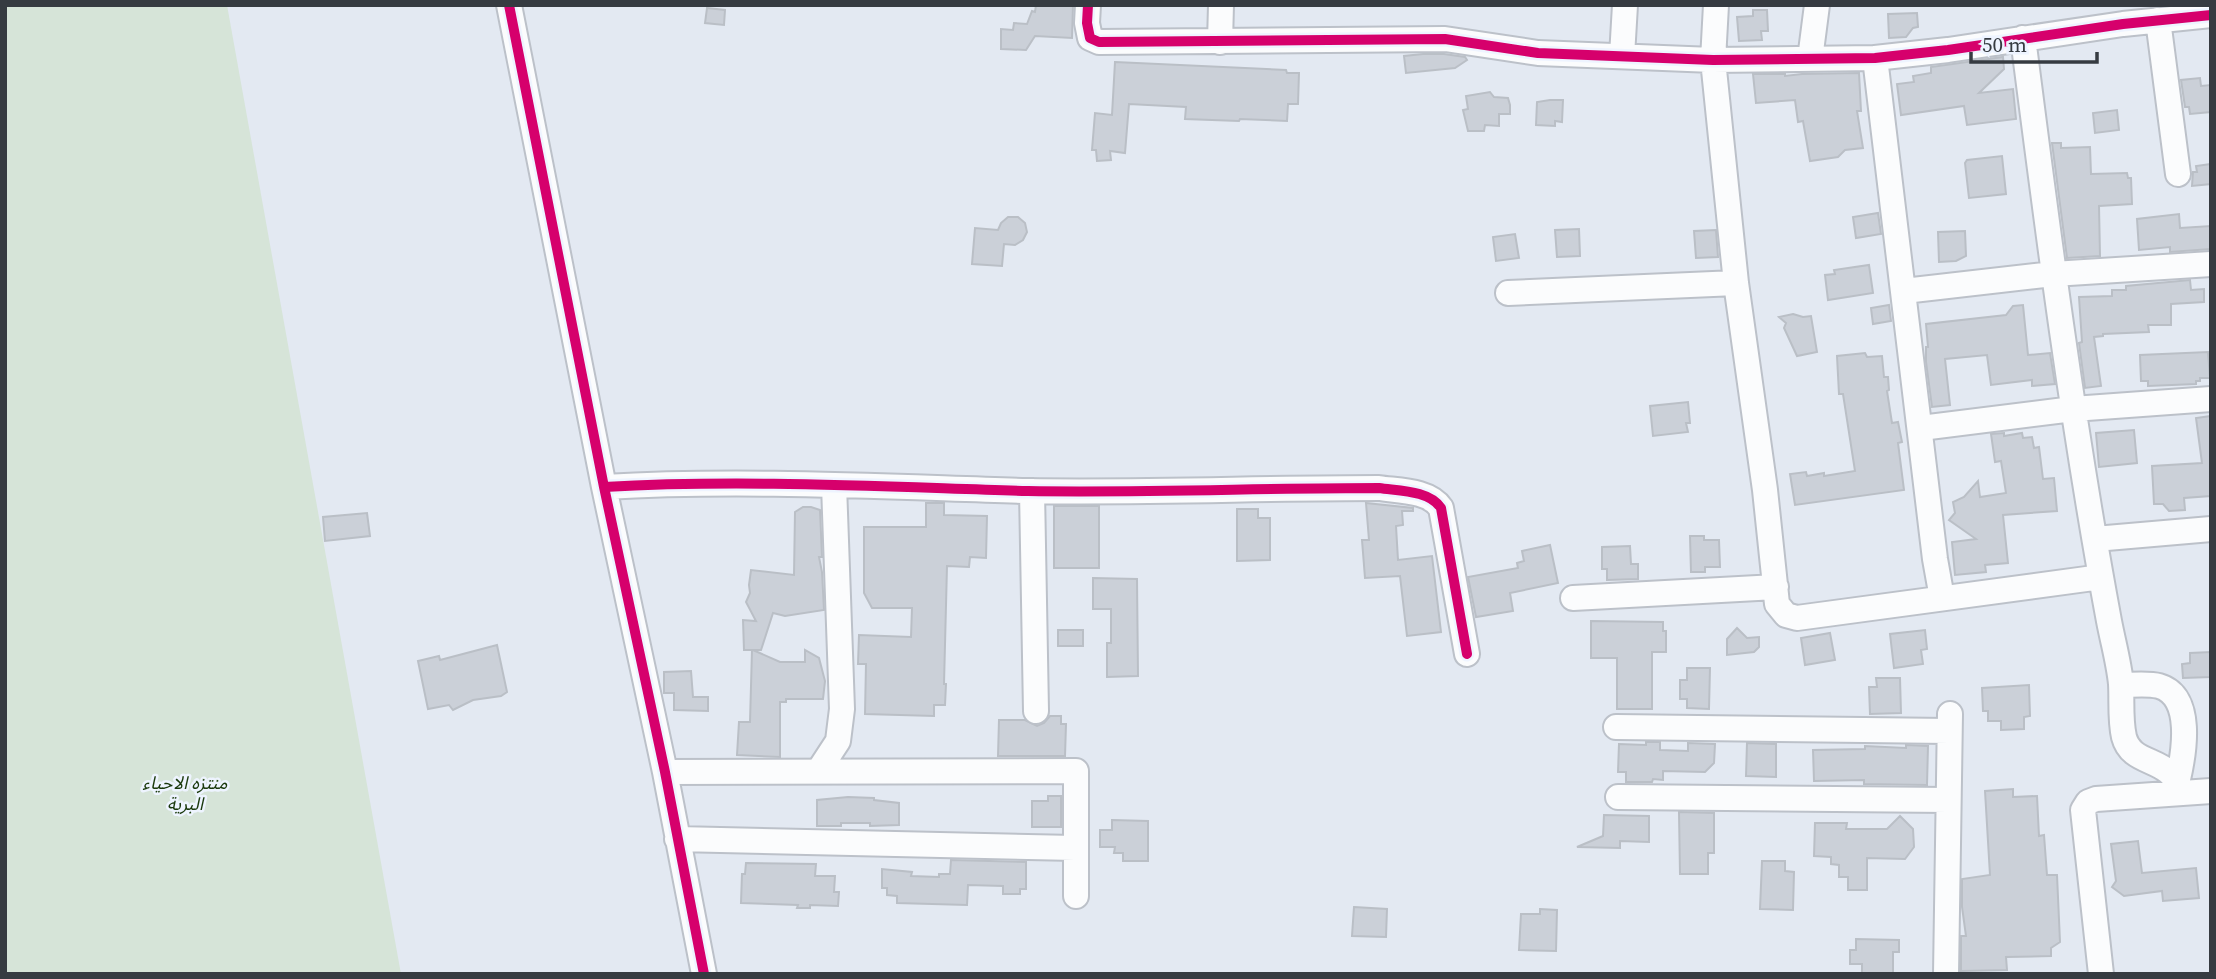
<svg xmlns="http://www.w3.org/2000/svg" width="2216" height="979" viewBox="0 0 2216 979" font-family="'Source Serif 4','Noto Sans Arabic',serif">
<rect width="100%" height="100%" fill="#e3e9f2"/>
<path fill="#d6e4d8" d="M5,5h222l174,969h-396z"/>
<path fill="#cbd0d8" stroke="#babfc6" stroke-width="2" d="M1036,5h37l-1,33 -37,-2 -9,14 -25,-1v-20l12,1 1,-7 13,1 5,-13 3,1z
M707,8l18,2 -1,15 -19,-2z
M1753,10h14l1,21h-7l1,9 -23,1 -2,-24 16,-1z
M1917,13l1,14 -5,1 -7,9 -17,1 -1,-24z
M1423,54h21l21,3 2,3 -12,8 -49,5 -2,-17z
M2003,57l1,12 -25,24 34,-4 3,30 -49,6 -3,-19 -63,9 -4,-31 17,-2 -1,-6 18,-3v-6z
M1115,62l171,8 1,3h12l-1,31h-10l-1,17 -47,-2 -1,2 -54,-2 1,-12 -57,-3 -4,49 -15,-2 1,9 -14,1 -1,-11h-4l3,-37 17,2z
M1859,73l2,38h-4l6,37 -18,2 -7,7 -28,4 -7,-40 -5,1 -3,-22 -39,3 -3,-29h32v2l17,-2z
M2200,78l1,8 10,-1v27l-21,2 -1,-7h-4l-4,-27z
M1490,92l4,5 14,1 2,7v9h-11v12l-14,-1 -1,6h-16l-5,-21 5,-1 -2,-13z
M1550,100h13l-1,22 -7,-1v5l-19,-1 1,-23z
M2117,110l2,20 -24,3 -2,-20z
M2052,143h9v5l29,-1 1,27 36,-1 1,5h3l1,26 -33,2 1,50 -33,2z
M2002,156l4,38 -37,4 -4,-35 2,-3z
M2211,164v20l-19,2 1,-14h4l-1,-6z
M1878,213l3,21 -25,4 -3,-21z
M2179,214l1,14 31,-2v23l-41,3v-5l-31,3 -2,-31z
M1008,217h10l7,6 2,9 -4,8 -8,5 -11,-1 -2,22 -30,-2 3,-36 23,2 3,-7z
M1579,229l1,27 -23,1 -2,-27z
M1716,230l2,27 -22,1 -2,-27z
M1965,231l1,25 -10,5 -17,1 -1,-30z
M1515,234l4,24 -23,3 -3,-24z
M1869,265l4,28 -45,7 -3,-25 10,-1 -1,-4z
M2190,280l1,10 13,-1v13l-33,2v21h-23l1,7 -46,2v2l-9,1 7,49 -16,2 -6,-45 3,-1 -3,-45 33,-1v-6h14v-4z
M1889,305l2,16 -18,3 -2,-16z
M2023,305l5,50 22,-2 5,31 -23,2v-6l-41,5 -4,-30 -42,4 5,46 -18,2 -6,-45v-15h2l-2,-23 80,-9 7,-9z
M1793,314l10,3 8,-1 6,36 -20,4 -13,-28 2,-5 -7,-6z
M2208,352l2,26h-10v3h-4v3l-48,2v-5h-7l-1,-26z
M1865,353l2,4 15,-1 2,21h4l1,13 -2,1 5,32 6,-1 4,20 -4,1 6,47 -109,15 -5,-31 16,-2 1,4 17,-3v3l31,-5 -12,-77h-4l-2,-38z
M1688,402l2,21h-4l2,9 -35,4 -3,-30z
M2211,416v80l-27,2 1,12 -16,1 -6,-7h-9l-2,-38 50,-3 -6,-45z
M2134,430l3,33 -38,4 -3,-34z
M2004,433v3l18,-3 1,5 9,-1 2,11 5,-1 4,32 11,-1 3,33 -54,4 5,48 -23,2 1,7 -31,3 -3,-33 24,-3 -27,-19 6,-7 -2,-11 11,-5 14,-16 2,16 26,-4 -5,-32 -6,1 -4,-28z
M926,503h18v12l43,1 -1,42 -16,-1 -1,10 -22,-1 -3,118h2l-1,21h-11v11l-69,-2 1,-50h-8l1,-29 52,2 1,-29h-40l-8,-15v-66h62z
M1366,503l47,5v3h-11l1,14 -7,1 2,34 34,-4 9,76 -34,4 -7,-60 -35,2 -3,-38h7z
M1054,506h45v62h-45z
M803,507h8l9,3 2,47h-3l3,15 2,38 -39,6 -12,-3 -12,37h-8l27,12h25v-12l14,8 6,23 -2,18h-37v3h-6v55l-43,-2 2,-33h11l2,-72h-8l-1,-30 13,1 -10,-19 4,-9 -1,-8 2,-15 43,5 1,-63z
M1237,509h21v9h12v42l-33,1z
M367,513l3,23 -45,5 -2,-24z
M1690,536h14v4h15l1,27h-15v5h-14z
M1550,545l8,38 -48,10 3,18 -37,6 -8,-40 50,-9 -1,-5 7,-2 -2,-10z
M1630,546l1,18h7v15l-31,1v-11h-5v-22z
M1093,578l44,1 1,97 -31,1v-34h4v-34h-18z
M1591,621l72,1v9h3v21h-14v57h-35v-51h-26z
M1737,628l10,10 12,-1v10l-5,5 -27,3v-16z
M1058,630h25v16h-25z
M1925,630l2,19 -6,1 2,14 -29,4 -4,-34z
M1830,633l5,27 -30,5 -4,-27z
M497,645l10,47 -6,4 -28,4 -20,10 -4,-5 -21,4 -10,-48 21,-5 1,4z
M2211,652v25l-28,1 -1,-14 8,-1v-10z
M1687,668h23l-1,41 -22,-1v-9h-7v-19h7z
M691,671l2,26h15v14l-34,-1v-17h-10v-21z
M1876,678h24l1,35 -31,1 -1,-27h8z
M2029,685l1,31 -6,1v12l-23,1v-9h-13v-10h-5l-1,-23z
M1050,716h11v8h5l-1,32h-67l1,-36h26l12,6 7,-3z
M1646,742h14v8l28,1v-8l27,1 -1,19 -9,9 -42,-1v9l-10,-1 -1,3h-26v-10h-8l1,-28 27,1z
M1747,743l29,1v33l-30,-1z
M1906,745l22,1 -1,39 -63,-1v-4l-50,1 -1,-31 52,-1v-3l41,2z
M2013,789v8l24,-1 2,40 5,-1 3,40h10l3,67 -9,6v8l-45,1 1,13 -46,1v-35h5l-4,-29v-28l28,-4 -5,-84z
M1048,796h13v31h-29v-26h16z
M848,797l26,1v2l25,3v22l-29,1v-3h-29v3h-24v-26z
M1679,812l35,1v40h-6v21h-28z
M1604,815l45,1v26l-29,-1v7l-43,-1 26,-11z
M1900,816l13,13 1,18 -9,12 -38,-1v32h-19v-13h-9v-12l-8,-1v-7l-17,-1 1,-33h32l-1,6h41z
M1112,820l36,1v40h-25v-8h-9l1,-6h-15v-17h12z
M2138,841l4,32 54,-5 3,30 -36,3 -1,-10 -38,5 -12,-9 4,-6 -5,-37z
M951,860l75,2v27h-6v5h-17v-8l-35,-1 -1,20 -70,-2v-7l-10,-1v-7h-5v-19l30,3 -1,4 28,1v-3h11z
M1762,861h23v10l9,1 -1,38 -33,-1z
M746,863l70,1 -1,12h20l-1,16h5l-1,14 -28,-1v3h-13l1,-3 -57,-2 1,-29h3z
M1354,907l33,2 -1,28 -34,-1z
M1540,909l17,1 -1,41 -37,-1 2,-36h19z
M1856,939l43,1v12h-6v22h-31v-10h-12v-14h6z"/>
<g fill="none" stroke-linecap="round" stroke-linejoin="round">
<defs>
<path id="minor" d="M509,5l95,482 61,285 39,202
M1088,5l-1,18 3,15 9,4 346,-3 93,14 175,7 162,-2 73,-8 175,-26 88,-9
M1716,5l-3,55 23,223 29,207 12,114 9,11 11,3 304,-41
M2158,20l20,154
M2023,38c25,195 50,390 86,583 4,21 10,42 12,63 1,17 -1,36 3,53 8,31 48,18 57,56
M1220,42l1,-37
M1622,56l3,-51
M1875,58l60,501 7,39
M1810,59l7,-54
M1904,291l149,-17 158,-10
M1508,293l228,-10
M1921,428l152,-19 138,-10
M604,487c141,-8 283,0 424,4 117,2 234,-3 351,-3 19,3 50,2 62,20l26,146
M1032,491l4,220
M2095,539l116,-10
M1573,598l203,-11
M2121,685c11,0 27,-2 38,1 35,10 25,67 19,93
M1616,727l333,4
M819,770l19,-29 4,-32 -8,-224
M665,772l411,-1v125
M1618,797l330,3
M677,839l398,9
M1946,974l4,-260
M2101,974l-18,-164 5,-8 8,-3 115,-8"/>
</defs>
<use href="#minor" stroke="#bcc1c9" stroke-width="28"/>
<use href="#minor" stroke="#fbfcfd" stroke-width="24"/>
<defs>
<path id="cycleway" d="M509,5l95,482 61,285 39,202
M1088,5l-1,18 3,15 9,4 346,-3 93,14 175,7 162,-2 73,-8 175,-26 88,-9
M604,487c141,-8 283,0 424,4 117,2 234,-3 351,-3 19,3 50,2 62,20l26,146"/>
</defs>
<use href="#cycleway" stroke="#eef4ff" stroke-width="15"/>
<use href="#cycleway" stroke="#d6006c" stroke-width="10"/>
</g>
<g text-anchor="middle" stroke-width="5" stroke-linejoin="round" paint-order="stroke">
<g font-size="18" font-style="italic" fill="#1a390c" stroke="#eef4ff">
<text x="185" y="789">منتزه الاحياء<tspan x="185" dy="21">البرية</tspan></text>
</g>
</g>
<rect width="2216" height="979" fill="none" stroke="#363b41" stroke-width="14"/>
<path d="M1971 52v10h126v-10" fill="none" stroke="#363b41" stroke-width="3.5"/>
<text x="1982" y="52" font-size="21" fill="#363b41" stroke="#eef4ff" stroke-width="5" paint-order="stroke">50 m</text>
</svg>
